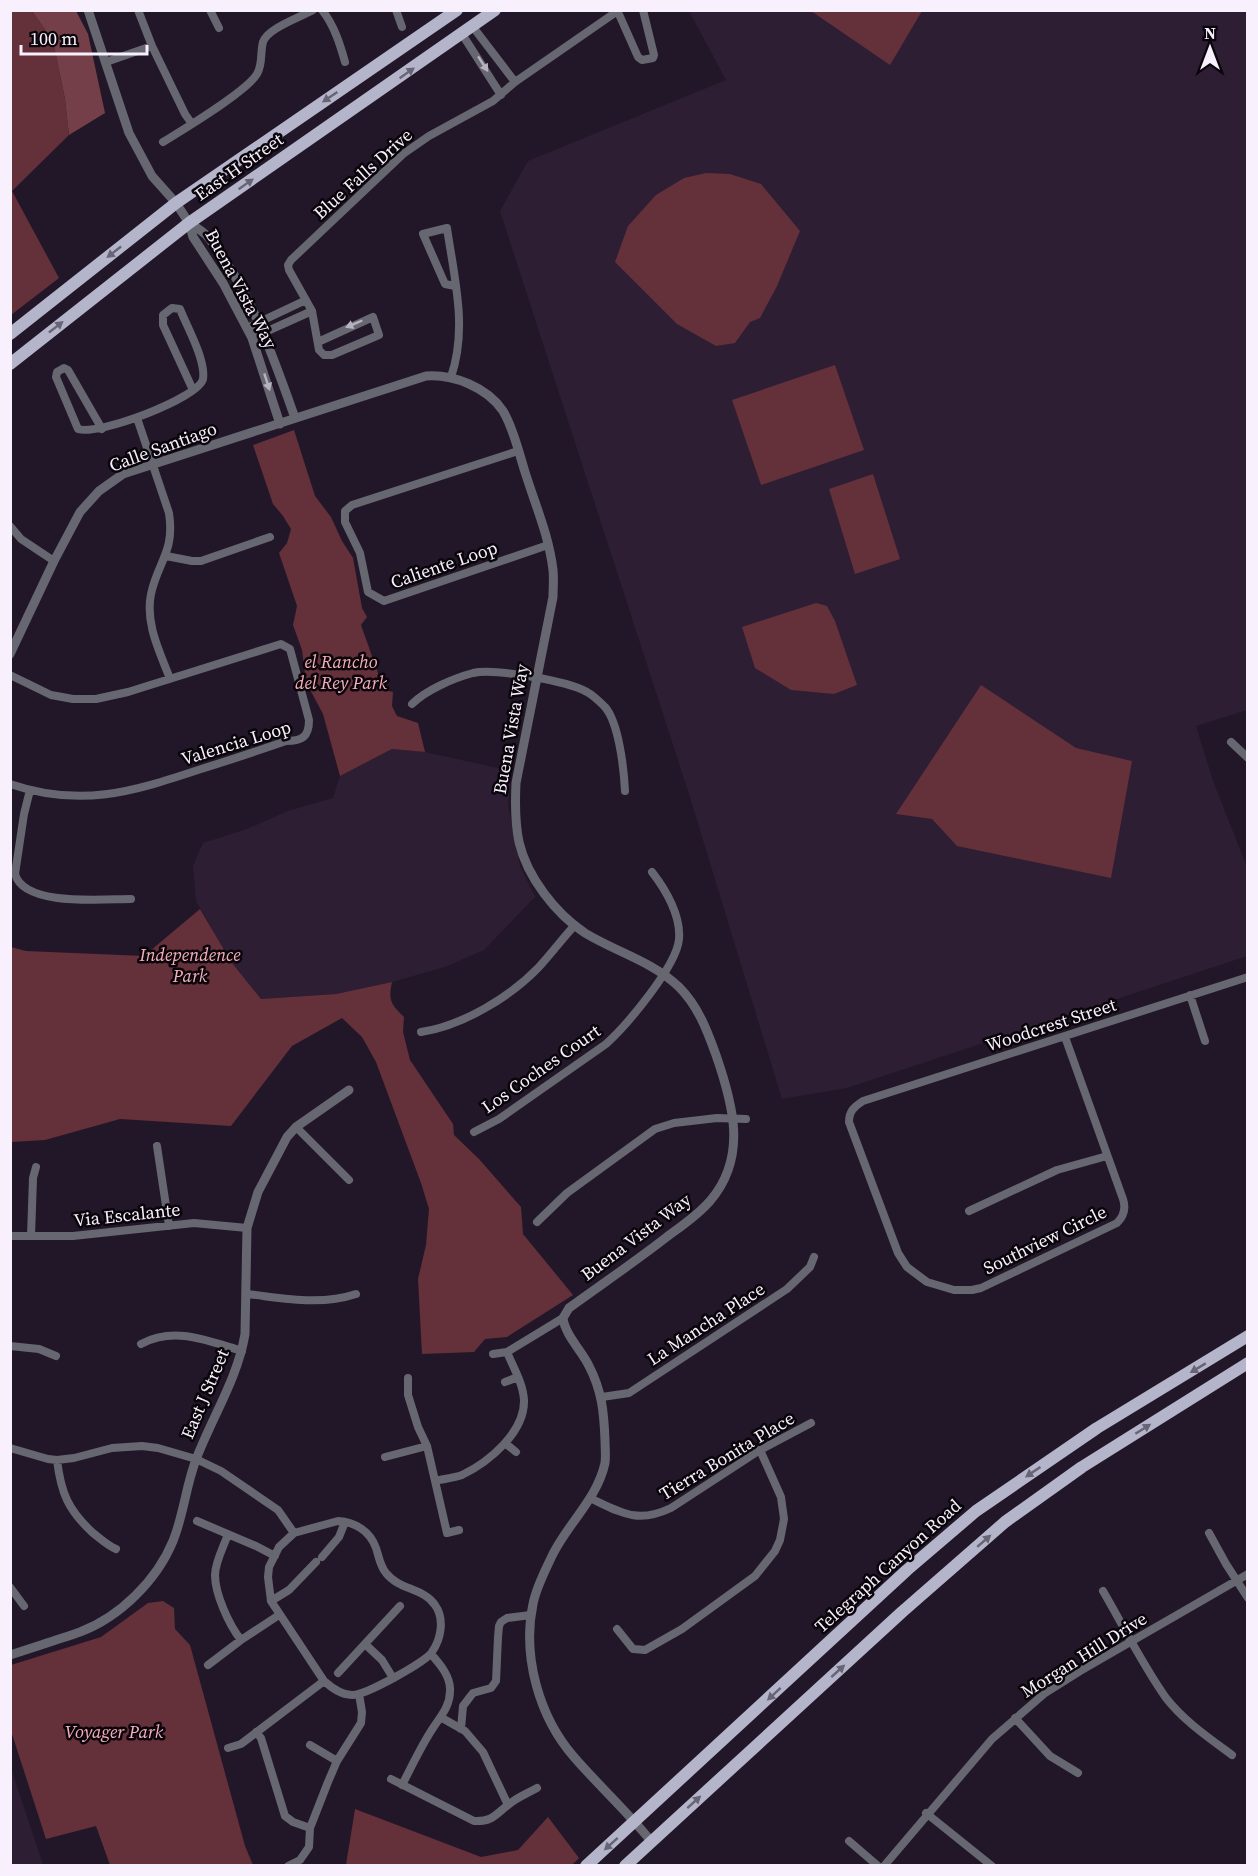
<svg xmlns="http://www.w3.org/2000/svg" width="1258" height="1876" viewBox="0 0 1258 1876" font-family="'Source Serif 4',serif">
<rect width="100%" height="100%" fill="#221728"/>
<path fill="#2d1e34" d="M689,11h558v699l-51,16 17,55 34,86v89l-400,132 -65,11 -93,-305 -189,-583 28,-50 198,-81z
M392,749l33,3 86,19 -3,35 12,60 15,31 -51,53 -39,17 -53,15 -56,12 -75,5 -29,-36 -36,-62 -3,-35 10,-23 44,-14 41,-18 45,-13 7,-22z
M10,1768h1l32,97h-32z"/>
<path fill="#64303a" d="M11,11h21l21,30 12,58 4,36 -57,56 47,87 -48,37z
M811,11h111l-32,54z
M706,173l24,1 31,10 39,47 -23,55 -17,32 -10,4 -15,21 -19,3 -39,-22 -62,-62 13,-36 28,-31 28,-17z
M835,365l29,85 -103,35 -29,-85z
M294,430l21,66 16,21 11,24 11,17 9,50 5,9 -6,8 23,65 9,2 -1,14 5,10 21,7 7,29 -33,-3 -52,27 -17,-62 -17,-32 -4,-32 -9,-25 4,-19 -18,-53 8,-10 4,-14 -8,-13 -10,-12 -20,-59z
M873,474l27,85 -45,15 -26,-85z
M816,603l11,3 8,15 22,64 -23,9 -43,-4 -36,-22 -13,-41z
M981,685l95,63 56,13 -21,117 -154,-32 -25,-27 -36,-5z
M200,909l32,54 29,36 75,-5 56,-12c-4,19 -1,22 12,35l-1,15 7,28 43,64 1,11 25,24 42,48 2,27 50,61 -66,42 -22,2 -11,13 -52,2 -4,-75 8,-34 3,-36 -8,-26 -45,-121 -14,-25 -20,-19 -50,28 -61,80 -111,-7 -75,21 -34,2v-195l15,4 118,5z
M163,1601l11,7 1,21 15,16 55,201 8,19h-143l-14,-39 -50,13 -35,-108v-66l90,-28 47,-34z
M355,1809l126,48 37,-7 30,-33 31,41 -8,8 -225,-1z"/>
<path fill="#753f49" d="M32,11h44l12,23 17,79 -36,22 -4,-36 -12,-58z"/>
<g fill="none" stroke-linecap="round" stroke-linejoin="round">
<path stroke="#676771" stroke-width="8" d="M138,10l14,36 33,68 7,10
M210,10l9,18
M322,10c12,15 18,34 23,52
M396,10l6,17
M618,12l20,45 4,3 11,-2 1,-3 -11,-45
M473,27l42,55
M462,34l39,61
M106,62l46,-16
M163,142c21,-13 83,-50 94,-68 6,-10 3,-21 6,-32 5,-14 36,-24 50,-32
M247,328l59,-28
M252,338l60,-27
M318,342l55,-25 6,18 -47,20h-8l-5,-5 -7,-39 -23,-41 -1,-5 3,-5 112,-106 26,-18 64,-35 22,-19 104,-72
M451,377c17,-49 3,-100 -4,-149l-24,6 22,50 10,2
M137,418l32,95c6,39 -11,48 -18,81 -6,30 9,58 19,85
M102,429l-34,-59 -4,-2 -7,4 -1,5 22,52c20,7 121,-31 125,-50 3,-19 -16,-52 -23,-70l-8,-1 -9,7v10l30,65
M518,451l-166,54 -7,6v11l15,31 8,39 16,9 164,-56
M10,526l11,13 33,22
M166,556l26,5h9l69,-24
M10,675l41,20 22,4h23l32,-7 153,-48 9,5 19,71c0,17 -7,21 -23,21 -29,10 -59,20 -88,29 -66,22 -118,38 -188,14
M412,704c14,-14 42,-26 61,-31 21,-5 95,8 114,19 6,3 13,10 18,15 14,16 19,63 20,84
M1231,742l17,16
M30,790l-6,24 -9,60c9,33 88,25 116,25
M1190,995l15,46
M421,1032c41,-6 89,-35 117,-64 13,-14 24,-29 37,-43
M1065,1037l58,162c3,9 1,17 -6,24l-136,65 -9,2h-18l-27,-8 -20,-15 -9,-14 -49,-131c0,-11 5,-15 14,-21l385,-124
M296,1127l53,53
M474,1132l25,-13 107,-75c20,-18 71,-78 73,-105 2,-23 -13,-49 -27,-67
M157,1146l12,80
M969,1211l88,-41 50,-14
M537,1222l30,-29 88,-64 19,-6 43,-5 29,1
M10,1236h63l121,-13 53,5
M31,1236l2,-58 3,-11
M247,1294c36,4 73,12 109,0
M141,1344c34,-18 67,-3 101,7
M10,1346l29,3 17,7
M493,1354l14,-2 56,-34
M408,1378v17l10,32 9,19 20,87 12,-3
M505,1382l13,-5
M602,1397l27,-4 158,-104 23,-22 4,-10
M505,1443l11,9
M10,1448l38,11 9,1 17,-2 38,-10 30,-2 16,2 38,11 25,12 57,39 16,23
M385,1457l42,-11
M57,1460c4,33 11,50 36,73 8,6 14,12 23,16
M435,1481c8,-2 19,-3 27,-6 27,-13 63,-43 62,-75 -1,-17 -11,-33 -17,-48
M590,1498c32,15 47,26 81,10l89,-58 51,-27
M197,1521l59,25 19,10
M338,1521c17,1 32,10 38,27 3,9 4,18 10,25 13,17 38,15 49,32 10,14 6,34 -3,47 -6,10 -68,44 -80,43 -11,0 -20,-7 -28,-14l-53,-80 -3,-24 1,-10 10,-20 15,-14z
M1209,1533l17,31 22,34
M228,1534c-4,12 -13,28 -13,41 0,19 14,50 26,65
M322,1557l17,-20 6,-15
M10,1587l14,19
M1103,1591c21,36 39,73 63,107 18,23 43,40 66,57
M271,1601l18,-11 27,-28
M617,1629l16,20 12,1 37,-21 73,-53 20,-25 5,-11 4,-21 -3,-22 -21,-47
M365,1644l17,16 11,18
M208,1665l33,-25 38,-25
M338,1673l62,-67
M442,1718l23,13 18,21 25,53
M1015,1718l35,38 28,17
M461,1729l2,-23 10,-13 18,-5 5,-7 2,-44 1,-11 2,-4 6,-4 24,-3
M256,1732l5,6 24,78 8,6 17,6
M310,1745l27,16
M228,1748l13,-4 83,-63
M391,1779l83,42c18,1 21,-6 34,-16 8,-7 20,-12 29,-17
M402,1785c10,-19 19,-39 31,-57 8,-12 17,-22 17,-37 1,-14 -10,-27 -19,-37
M926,1813l66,53
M849,1841l29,25
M288,1866l12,-6 9,-13 1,-19 18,-46 9,-21 24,-38 1,-11 -3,-18
M884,1866l108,-127 53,-46 35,-22 168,-97"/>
<path stroke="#676771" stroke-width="9" d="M88,10l41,123 23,43 24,27 13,20 4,14 30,46 29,55 28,86
M189,223c6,4 14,8 19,14 42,52 65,119 87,181
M10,654l44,-93 26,-49 19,-21 24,-17 303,-98c27,-2 61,11 77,35 10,16 16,42 22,61 10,32 24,64 28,98 1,9 0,18 0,27l-37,186c-1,20 -1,40 3,59 8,35 37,72 66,91 31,19 67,28 94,54 19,19 28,43 37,68 17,49 32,102 -6,146 -12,14 -27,24 -42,35 -32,25 -66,48 -99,72l-6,10c2,17 19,33 26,48 13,25 15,47 16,74 0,8 1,16 0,23 -8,37 -39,62 -54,95 -7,15 -15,30 -18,46 -11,52 6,113 41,153 25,29 53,54 77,84
M10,1655c24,-8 47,-15 70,-23 40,-15 77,-52 93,-91 11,-27 13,-57 24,-84 16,-41 41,-80 48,-123l2,-106 11,-36 29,-55 9,-10 53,-37"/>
<path stroke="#b4b4ca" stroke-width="12" d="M10,334l166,-131 281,-193
M10,364l179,-141 306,-213
M586,1866l321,-296 69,-59 121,-83 151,-92
M625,1866l277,-254 103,-90 77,-55 166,-104"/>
</g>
<defs><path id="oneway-solid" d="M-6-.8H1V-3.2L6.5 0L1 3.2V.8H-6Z" transform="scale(1.5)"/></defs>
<g fill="#b7b2bd">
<use href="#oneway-solid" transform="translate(483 64) rotate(57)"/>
<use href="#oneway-solid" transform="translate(354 324) rotate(157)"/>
<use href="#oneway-solid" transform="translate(267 382) rotate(72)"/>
</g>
<g fill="#676574">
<use href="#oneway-solid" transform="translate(407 73) rotate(-35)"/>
<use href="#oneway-solid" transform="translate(330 97) rotate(146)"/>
<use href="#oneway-solid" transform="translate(246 184) rotate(-35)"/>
<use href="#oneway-solid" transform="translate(114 252) rotate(142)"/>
<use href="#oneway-solid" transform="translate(56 327) rotate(-38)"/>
<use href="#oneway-solid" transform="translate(1198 1368) rotate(149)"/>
<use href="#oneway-solid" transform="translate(1143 1429) rotate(-32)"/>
<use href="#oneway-solid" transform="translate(1033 1472) rotate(146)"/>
<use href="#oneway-solid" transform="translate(984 1541) rotate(-41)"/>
<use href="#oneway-solid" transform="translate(838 1671) rotate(-42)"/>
<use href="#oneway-solid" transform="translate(774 1694) rotate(137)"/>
<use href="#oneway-solid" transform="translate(694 1802) rotate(-42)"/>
<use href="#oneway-solid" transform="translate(611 1844) rotate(138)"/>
</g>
<g text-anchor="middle" stroke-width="5" stroke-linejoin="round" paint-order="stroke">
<g font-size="18" fill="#f8f0fc" stroke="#09050b">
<text transform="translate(239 167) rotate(-35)" y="6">East H Street</text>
<text transform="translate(363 174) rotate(-42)" y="6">Blue Falls Drive</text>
<text transform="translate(241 289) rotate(62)" y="6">Buena Vista Way</text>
<text transform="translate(163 447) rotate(-20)" y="6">Calle Santiago</text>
<text transform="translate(444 565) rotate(-19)" y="6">Caliente Loop</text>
<text transform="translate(511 729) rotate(-80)" y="6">Buena Vista Way</text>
<text transform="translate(236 743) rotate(-17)" y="6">Valencia Loop</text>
<text transform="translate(1051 1025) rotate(-18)" y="6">Woodcrest Street</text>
<text transform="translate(541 1069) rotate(-35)" y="6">Los Coches Court</text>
<text transform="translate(127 1215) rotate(-6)" y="6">Via Escalante</text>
<text transform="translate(636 1237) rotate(-37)" y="6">Buena Vista Way</text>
<text transform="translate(1045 1240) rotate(-26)" y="6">Southview Circle</text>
<text transform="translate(706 1324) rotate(-33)" y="6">La Mancha Place</text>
<text transform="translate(205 1394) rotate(-67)" y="6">East J Street</text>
<text transform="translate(727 1456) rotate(-31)" y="6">Tierra Bonita Place</text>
<text transform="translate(888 1566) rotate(-42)" y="6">Telegraph Canyon Road</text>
<text transform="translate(1084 1655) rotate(-32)" y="6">Morgan Hill Drive</text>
</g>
<g font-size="18" font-style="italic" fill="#f7afbb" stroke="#09050b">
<text x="341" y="668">el Rancho<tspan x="341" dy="21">del Rey Park</tspan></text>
<text x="190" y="961">Independence<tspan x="190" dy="21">Park</tspan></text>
<text x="114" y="1738">Voyager Park</text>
</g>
</g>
<rect width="1258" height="1876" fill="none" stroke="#f8f0fc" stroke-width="24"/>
<g transform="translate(1210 48)" stroke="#09050b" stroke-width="4.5" paint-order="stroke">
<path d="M0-4.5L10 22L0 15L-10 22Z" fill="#f8f0fc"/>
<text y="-9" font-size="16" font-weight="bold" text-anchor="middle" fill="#f8f0fc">N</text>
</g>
<path d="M21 45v9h126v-9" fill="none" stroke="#f8f0fc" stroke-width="3"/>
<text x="30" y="45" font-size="18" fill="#f8f0fc" stroke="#09050b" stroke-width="4.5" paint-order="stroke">100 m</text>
</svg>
